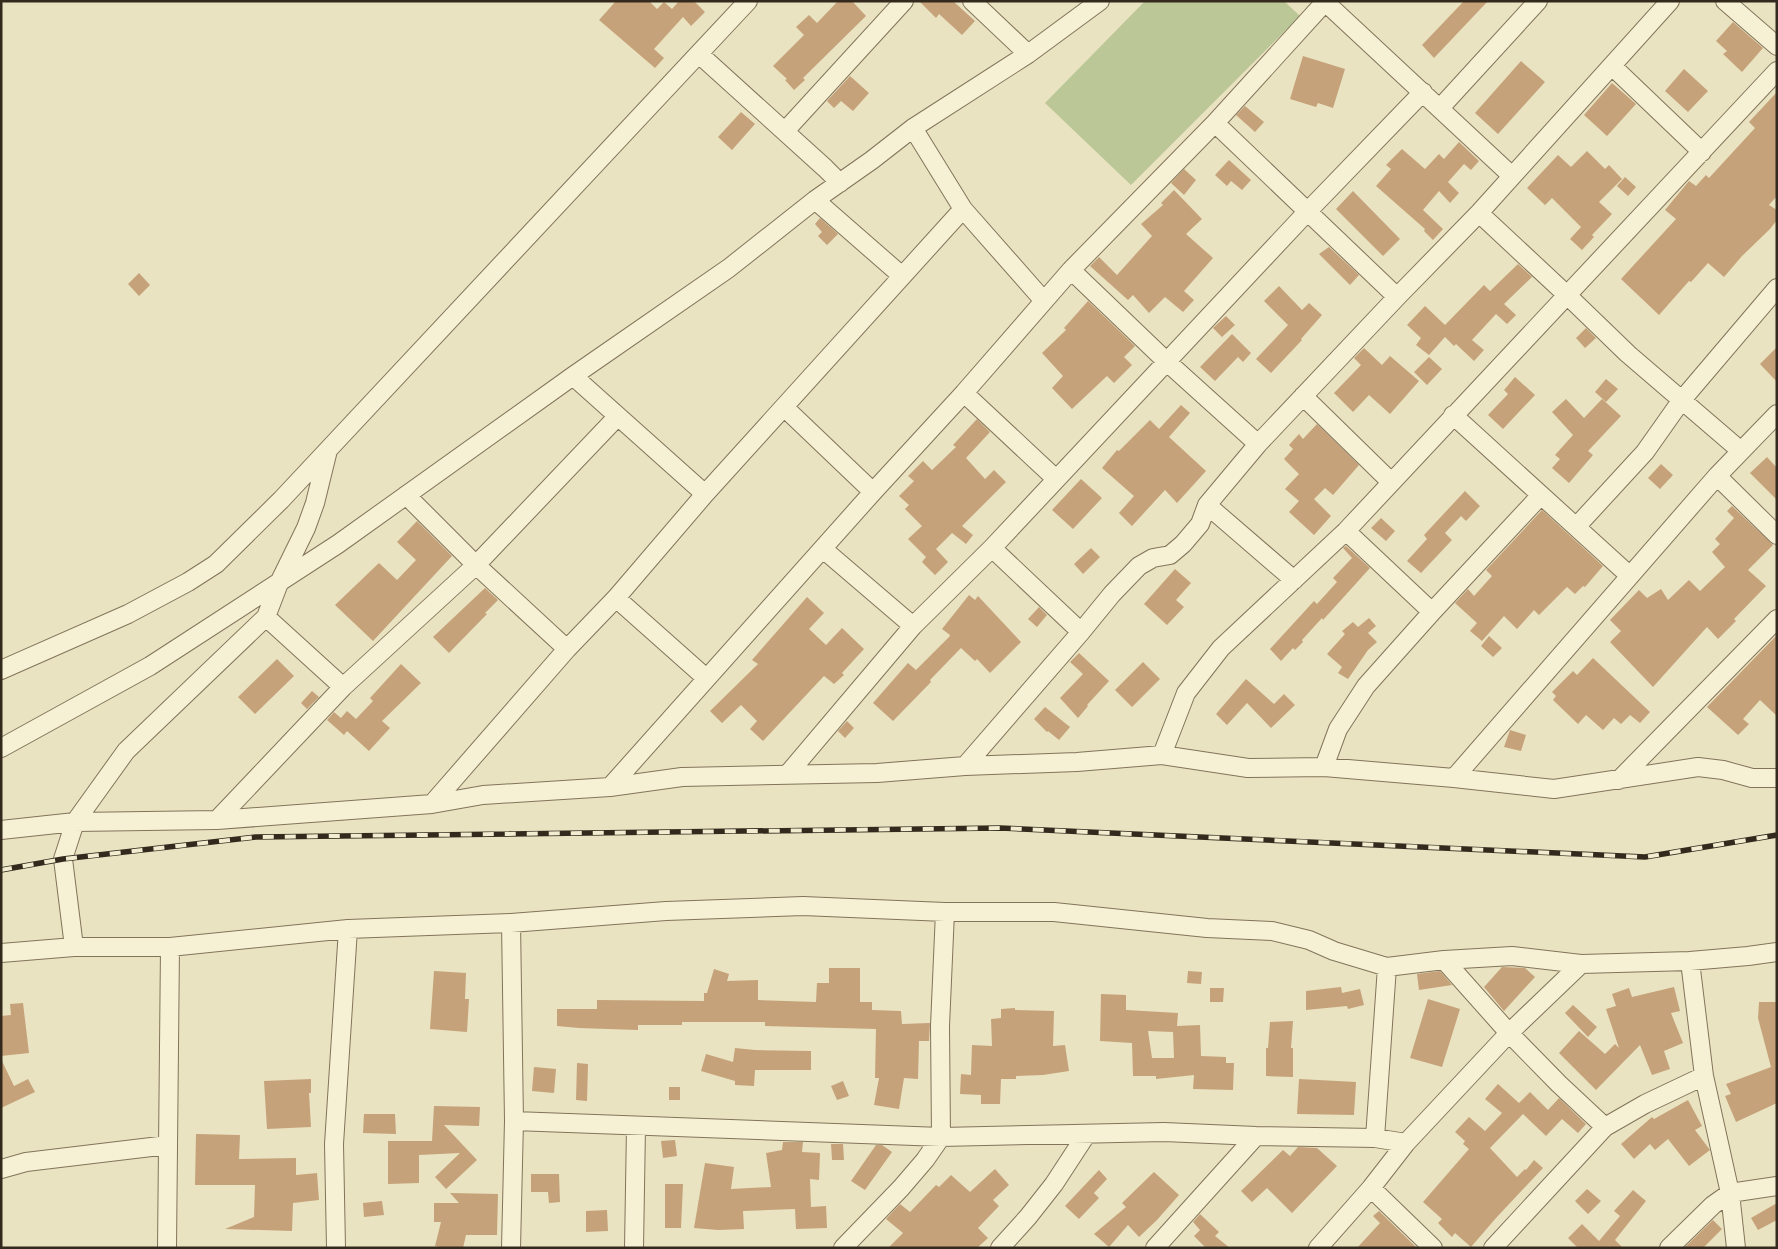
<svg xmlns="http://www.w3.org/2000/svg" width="1778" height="1249" viewBox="0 0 1778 1249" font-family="'Crimson Pro',serif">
<rect width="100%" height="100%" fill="#eae3c1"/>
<path fill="#bbc796" d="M1145,1h139l16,15 -169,169 -86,-82z"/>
<path fill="#c5a27a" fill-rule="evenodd" d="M616,1h33l8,8 7,-7 8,7 7,-8h15l11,11 -14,14 -8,-9 -29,32 10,9 -9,10 -56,-48z
M838,1h14l14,15 -63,62 2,2 -11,10 -9,-10 2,-1 -14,-13 31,-31 -8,-8 13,-12 8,8z
M919,1h34l22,20 -13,14 -23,-21 -3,4z
M1464,1h24l-54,57 -12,-13z
M1733,22l30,26 -21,24 -19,-18 4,-3 -11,-10z
M1303,56l42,13 -12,39 -15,-5 -2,4 -26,-8z
M1521,61l24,21 -47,52 -23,-21z
M1684,69l24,22 -20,21 -23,-21z
M850,76l19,17 -16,18 -12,-10 -7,7 -7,-7z
M1612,83l24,21 -29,32 -23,-21z
M1777,92v104l-8,9 8,5v10l-7,9 -28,27 -18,21 -16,-14 -17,19 -2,-1 -30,34 -38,-36 55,-60 -11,-9 24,-29 7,5 10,-11 3,3 46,-50 -6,-6z
M1245,106l19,16 -9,10 -19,-17z
M741,112l14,12 -23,26 -14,-13z
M1459,142l20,19 -8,9 -7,-6 -16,18 11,11 -9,10 -11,-12 -16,19 20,19 -10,11 -9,-9 1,-2 -49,-43 15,-17 -5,-4 16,-16 23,20 14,-15 5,5z
M1587,151l18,18 4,-4 13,14 -23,23 13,12 -20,21 2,2 -12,13 -12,-11 11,-12 -29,-29 -7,7 -18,-17 31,-33 13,12z
M1229,160l22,20 -9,10 -11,-9 -4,5 -12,-11z
M1184,169l12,11 -12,15 -13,-12z
M1625,177l11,10 -8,9 -11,-10z
M1174,190l28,29 -16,15 27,24 -29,33 10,9 -11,12 -18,-15 -16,16 -16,-18 -5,5 -38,-34 9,-9 18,18 35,-39 -11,-12 22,-19 -2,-2z
M1353,191l47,48 -17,17 -47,-47z
M820,218l18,16 -11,11 -9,-9 4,-4 -7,-8z
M1329,247l30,28 -9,10 -31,-31z
M1518,264l14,13 -28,27 12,11 -9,9 -11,-10 -24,26 12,10 -10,11 -18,-17 -2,2 -9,-9 -16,18 -13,-10 5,-7 -14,-13 18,-19 20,19 39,-40 6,6z
M139,273l11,12 -11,11 -11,-12z
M1279,286l23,24 7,-7 13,12 -21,24 1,1 -31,33 -15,-14 32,-34 -24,-24z
M1088,301l47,45 -11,11 8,8 -18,18 -7,-7 -35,33 -20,-21 11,-12 -21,-23 24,-23 -2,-2z
M1226,316l9,9 -13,12 -9,-9z
M1586,328l10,10 -11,10 -9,-10z
M1232,334l19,19 -8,9 -5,-5 -23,24 -15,-14z
M1777,347v35l-17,-18z
M1364,348l18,17 8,-9 29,25 -29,33 -21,-19 -16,17 -19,-19 27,-28 -7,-7z
M1429,357l13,12 -15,16 -13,-13z
M1515,377l20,18 -32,34 -15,-14 20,-21 -4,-4z
M1606,379l12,10 -12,13 -11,-10z
M1566,399l18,19 18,-19 19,17 -33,35 5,4 -24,28 -17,-15 8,-9 -5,-4 18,-20 -21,-23z
M1181,405l9,8 -21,24 37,34 -29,32 -12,-13 -33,36 -13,-13 15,-17 -32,-28 15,-18 2,1 31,-31 9,9z
M977,419l13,13 -24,26 19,21 9,-9 12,12 -44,44 11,9 -7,9 -14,-11 -16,16 12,13 -13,13 -13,-13 4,-5 -18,-18 14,-13 -17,-17 4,-4 -10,-9 15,-15 -6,-5 15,-15 9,9 24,-23 -3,-2z
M1317,424l42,41 -26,30 -8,-7 -11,11 17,17 -17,19 -25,-23 10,-11 -14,-12 14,-15 -15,-15 9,-10 -4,-4 10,-11 4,5z
M1767,457l10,11v32l-27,-27z
M1661,464l12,11 -13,14 -12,-11z
M1081,479l21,19 -29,31 -21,-19z
M1465,491l15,15 -14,15 -5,-5 -16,17 7,7 -31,33 -14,-12 20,-22 -3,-4z
M1732,506l41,39 -25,25 18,16 -32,33 2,2 -18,18 -11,-12 -54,60 -43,-45 11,-11 -11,-11 29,-30 8,8 14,-9 7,11 21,-20 11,11 25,-24 -13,-15 8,-8 -5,-5 19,-21 -7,-7z
M1542,510l61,56 -18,21 -2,-1 -8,8 -8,-7 -28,28 -5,-5 -17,19 -13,-13 -22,25 -12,-10 7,-8 -22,-20 13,-14 6,7 18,-20 -6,-6z
M1381,518l14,13 -9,10 -15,-13z
M417,521l35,35 -79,85 -38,-36 44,-42 18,17 19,-20 -19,-18z
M1346,546l24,22 -47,52 -1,-2 -20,22 1,2 -8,8 -2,-2 -12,13 -11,-12 44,-48 3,3 20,-22 -4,-4 19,-20 -9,-10z
M1091,548l9,9 -17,17 -9,-10z
M1175,569l16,14 -15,17 8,7 -17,18 -23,-21z
M485,588l13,12 -13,13 2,1 -38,39 -16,-16z
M969,595l6,5 3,-4 43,46 -31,31 -13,-14 -2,2 -14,-13 -31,32 1,2 -38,39 -20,-18 35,-40 8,7 33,-33 1,-2 -8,-6z
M807,597l17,16 -15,16 17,16 16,-17 22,21 -22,24 2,2 -10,9 -10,-8 -61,65 -13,-12 7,-8 -16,-16 -19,18 -12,-12 48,-47 -6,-4z
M1039,607l8,8 -10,12 -9,-8z
M1369,618l7,8 -8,7 9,9 -9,8 -20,29 -10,-6 4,-6 -15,-13 18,-20 -3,-3 11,-9 5,5z
M1777,635v81l-17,-16 -17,19 6,5 -11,11 -31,-28z
M1489,636l13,12 -9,9 -12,-11z
M1079,653l30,28 -22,24 1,1 -10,12 -18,-20 23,-24 -13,-12z
M1593,658l57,54 -10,11 -10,-8 -9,9 -7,-6 -11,12 -17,-15 -8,9 -25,-24 3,-4 -4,-4 21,-21 4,4z
M277,659l17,17 -39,38 -17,-17z
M1143,662l17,17 -28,28 -17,-17z
M401,664l20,19 -39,38 8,7 -21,23 -22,-20 -3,4 -17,-15 7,-8 7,6 6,-7 9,8 17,-18 -3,-3z
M1246,679l28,25 10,-10 11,11 -24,23 -24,-25 -20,22 -11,-11z
M312,691l7,6 -12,12 -6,-6z
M1045,707l25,20 -11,13 -11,-9 -1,1 -13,-13z
M847,721l7,7 -9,10 -7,-7z
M1510,730l16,5 -5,16 -17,-4z
M1502,967l23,1 10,9 -31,34 -20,-24z
M829,968h31v34h12v8l29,1 1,13 28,-1 -1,18h-10l-1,38 -14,-1 -5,31 -25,-4 5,-27h-4l1,-49 -111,-3v-4h-83v3h-44v5l-59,-2 -22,-2v-17h40v-9l107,1v-8h3l7,-24 15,5 -2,7 31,-1v20l58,2 1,-19h12z
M434,971l32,2 -1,26h4l-2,33 -37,-3z
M1188,971l14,1 -1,12 -14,-1z
M1440,971l12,14 -33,5 -2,-16z
M1341,987l1,6 18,-4 4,16 -16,4 -1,-3 -41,4v-19z
M1674,987l6,24 -9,2 12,30 -19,8 6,18 -18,6 -12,-30 -44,45 -37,-37 20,-22 26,23 10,-10 4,4 -13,-39 10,-3 -4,-12 17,-6 3,9z
M1210,988h14l-1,14h-13z
M1101,994l25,1v15l52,3 -1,13 23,-1 1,31 25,1v6h8l-1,27 -40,-1 1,-14 -38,4v-3h-23l-1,-33 -32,-2zM1148,1031l25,1 1,26h-22z
M1428,999l32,10 -18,58 -32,-9z
M1759,1002h18v101l-41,19 -11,-26 6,-2 -5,-10 45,-17 -13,-49z
M23,1003l6,50 -28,3v-40l10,-1 -1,-11z
M1573,1005l24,22 -9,10 -23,-24z
M1015,1008v2l39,1 -1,35 12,-1 4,26 -26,4 -27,1v3h-15l-1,25h-19v-9l-21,-1 1,-20 10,1 1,-30 20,1 -1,-27 10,-1v-9z
M1293,1021l-2,27h2v29l-27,-1v-28h2l2,-26z
M735,1048l20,2 56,1v19h-56l-1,16 -19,-1v-4l-34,-10 5,-17 27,8z
M1,1059l13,27 14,-7 7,13 -34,16z
M577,1063l11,1 -1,37 -11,-1z
M534,1067l22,2 -2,24 -22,-2z
M311,1079v14h-2l2,34 -44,2 -3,-48z
M1299,1079l57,3 -2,33 -57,-1z
M843,1081l6,15 -12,4 -6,-14z
M1498,1084l21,19 11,-11 18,18 11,-12 27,26 -8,9 -16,-14 -16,17 -23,-22 -33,34 27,29 8,-8 1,1 8,-10 9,8 -47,50 -25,29 -16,-14 -3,4 -14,-14 4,-4 -19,-17 46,-53 -6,-5 2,-3 -10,-9 14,-15 16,14 17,-18 -17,-14z
M669,1087h11v13h-11z
M1688,1100l14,26 -7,4 15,20 -21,16 -21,-27 -13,11 -5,-6 -16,15 -13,-15 31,-27 2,2z
M434,1106l46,1 -1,19 -35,-1 33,35 -31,29 -11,-12 25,-24 -41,2v28l-31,1v-43h44z
M364,1114h31l1,20 -33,-1z
M196,1134l44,1 -1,24 57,-1v17l21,-2 2,27 -26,3 -1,28 -67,-2 29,-12 1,-32h-60z
M675,1140l2,16 -14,2 -2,-17z
M783,1142h20l-1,10 18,1 -1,27 -9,-1 1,28 15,-1 1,22 -31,1 -1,-20 -52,2 1,18 -26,1 -24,-2 11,-65 29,4 -3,22 40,-2 -5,-34 16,-3z
M831,1144h12l1,16h-12z
M876,1145h6l10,7 -27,38 -14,-9z
M1298,1147l19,1 20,18 -45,47 -25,-25 -15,14 -11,-11 42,-41 7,6z
M995,1169l14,16 -16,15 6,6 -21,22 10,10 -11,10h-89l15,-15 -17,-14 14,-15 10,8 26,-27 3,2 12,-12 19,17z
M1099,1170l8,9 -13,14 5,5 -20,21 -14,-13z
M1154,1172l25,23 -22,25 -18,17 -11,-12 -19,22 -15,-13 32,-27 -4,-4z
M531,1174h28l1,28 -11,1 -1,-11h-17z
M665,1184h18l-2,44h-16z
M1587,1189l14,12 -13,13 -13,-13z
M1633,1190l13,11 -31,39 8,8h-45l-10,-10 14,-14 17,17 21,-25 -6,-5z
M450,1193l48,1 -1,41h-31l-3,13h-18l-10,-2 6,-24h-7v-19h25z
M382,1201l2,14 -20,2 -1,-14z
M1777,1203v17l-19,10 -7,-12z
M607,1210l1,21 -22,1v-21z
M1379,1211l38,37h-60l23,-25 -7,-7z
M1200,1214l19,18 -4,4 15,12h-24l-12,-12 6,-6 -7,-8z
M1713,1220l9,9 -19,19h-19z"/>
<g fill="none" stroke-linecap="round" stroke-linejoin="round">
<defs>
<path id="street" d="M972,1l56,53
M1324,1l188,175
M1725,1l52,45
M699,54l126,114 15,15
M1612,66l90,86
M1440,108l98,-107
M1215,123l182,174
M913,128l50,81 81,92
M785,131l119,-130
M815,200l87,76
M1479,213l89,83 60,58 113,97
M1071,270l95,91 92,83
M573,376l132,118
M964,393l92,86
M1303,396l88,86
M784,407l89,85
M1453,415l177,161
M1717,476l60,59
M406,495l70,70 91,84
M1207,505l87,75
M1576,527l69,-75 36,-51 96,-113
M1346,531l86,81
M992,548l89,84
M823,549l90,77
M616,598l90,80
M266,617l77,70
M1,670l127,-56 60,-32 28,-18 65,-64 467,-499
M1,748l149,-82 188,-122 235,-168 156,-108 86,-68 57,-40 41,-32 115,-74 72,-53
M1162,755l24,-62 35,-45 125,-117 431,-460
M965,766l116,-134 31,-38 27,-28 14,-8 17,-3 13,-11 17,-20 7,-19 51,-61 139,-147 82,-84 191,-212
M1324,767l14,-38 28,-43 66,-74 109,-117
M787,775l126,-149 79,-78 316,-337 115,-119
M1454,778l263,-302 60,-62
M1619,780l158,-161
M610,787l263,-295 91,-99 107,-123 144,-147 110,-121
M432,804l135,-155 49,-51 89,-104 258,-285
M217,820l126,-133 133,-122 142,-149
M1,830l74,-8 142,-2 215,-16 51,-9 127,-8 72,-10 195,-4 88,-7 112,-4 85,-7 86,13 76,-1 130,11 100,11 144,-22 25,3 29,8h25
M74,947l-11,-88 12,-37 51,-71 140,-134 13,-34 27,-55 9,-25 13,-53
M1,953l73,-6h96l178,-18 163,-6 155,-12 137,-5 142,6h109l153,16 65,3 37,9 25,11 53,16 57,-7 68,-4 69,8 109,-3 58,-5 29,-4
M1444,960l65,73 50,51 46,43
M1690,961l14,115 26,117 6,55
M514,1121l427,16 223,-5 92,4 119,2 31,5
M1375,1138l12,-171
M1,1169l25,-7 142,-17
M1371,1188l62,60
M167,1248l3,-301
M336,1248l-2,-104 14,-215
M511,1248l3,-127 -3,-198
M634,1248l2,-121
M843,1248l58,-60 24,-28 16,-23 -1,-111 5,-114
M1000,1248l28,-31 26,-33 32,-49
M1155,1248l101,-112
M1318,1248l53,-60 35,-45 103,-110 72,-69
M1493,1248l112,-121 40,-23 59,-28
M1669,1248l44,-43 17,-12 47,-7"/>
</defs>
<use href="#street" stroke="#82745a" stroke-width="20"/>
<use href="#street" stroke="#f6f0d4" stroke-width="18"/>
<defs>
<path id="rail" d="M1,870l62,-11 193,-22 744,-9 645,29 132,-22"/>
</defs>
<use href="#rail" stroke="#332a1d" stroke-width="5.5"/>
<use href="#rail" stroke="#f2ecd0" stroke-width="4" stroke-dasharray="11" stroke-linecap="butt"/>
</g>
<rect width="1778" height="1249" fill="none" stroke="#332a1d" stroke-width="5"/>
</svg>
